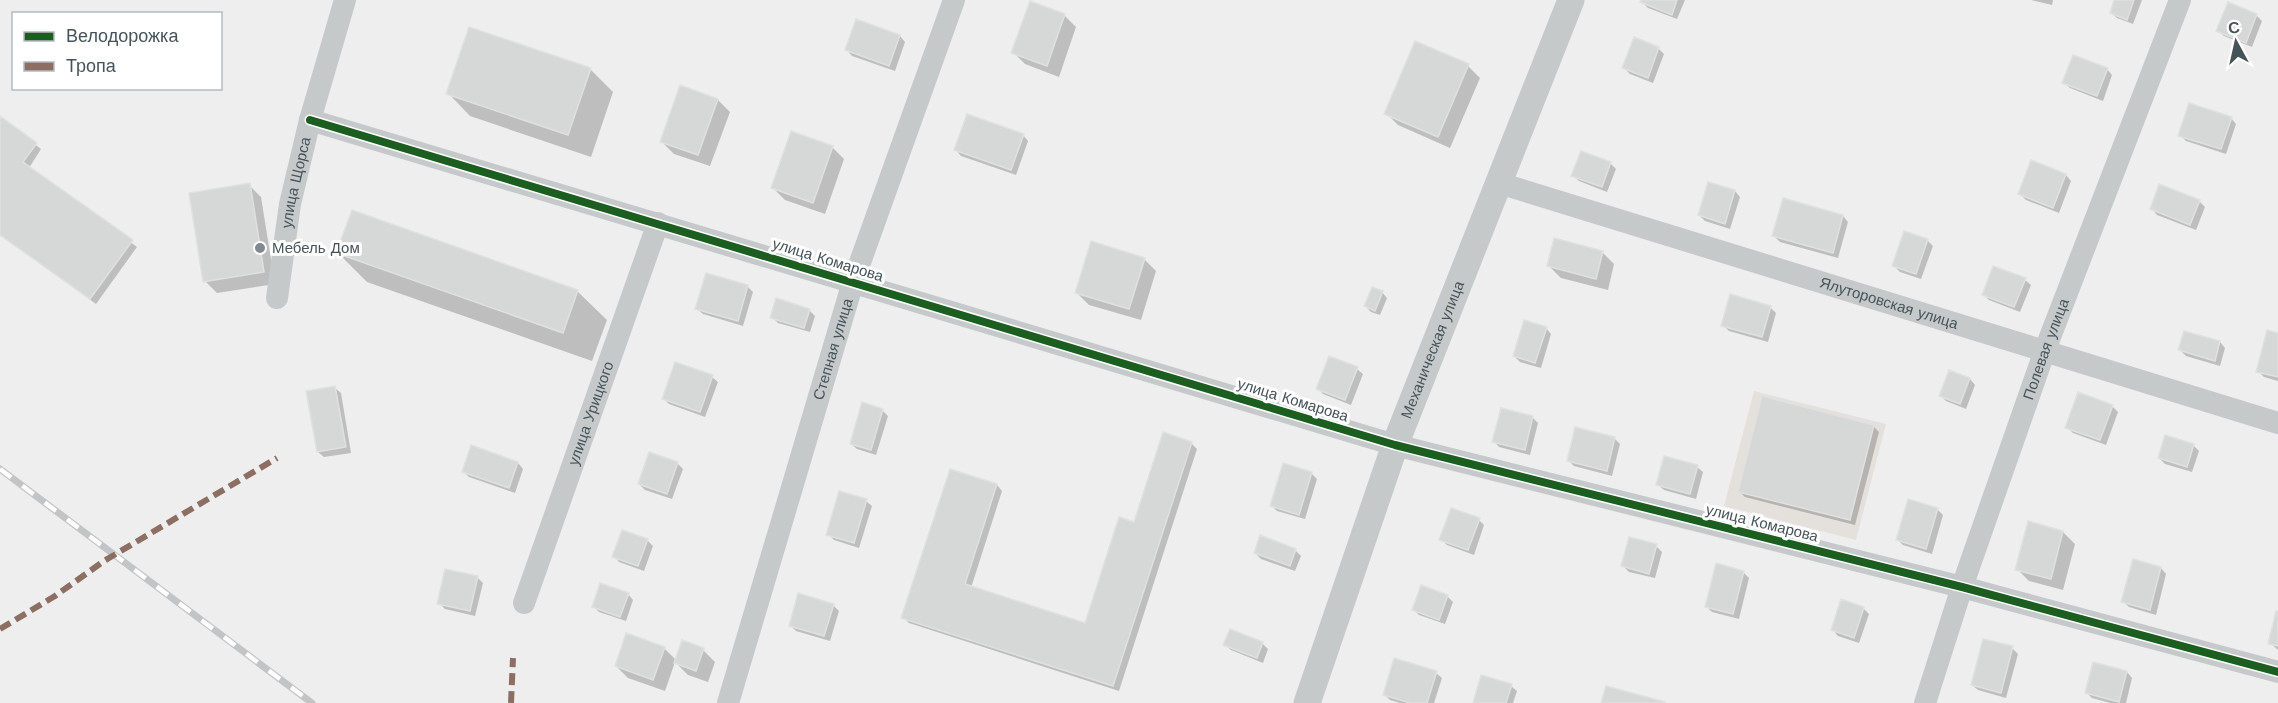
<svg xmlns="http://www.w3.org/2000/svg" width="2278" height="703" viewBox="0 0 2278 703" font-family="'Work Sans',sans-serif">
<rect width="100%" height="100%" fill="#efeeee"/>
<path fill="#e4e0dc" d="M1754,391l132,33 -30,116 -132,-34z"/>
<path fill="#0003" d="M1643,0h42l-8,19 -29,-11 -6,-6z
M2031,0h22l-1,5z
M2116,0h26l-9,24 -16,-6 -6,-5z
M1064,15l12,12 -17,50 -34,-13 -12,-12z
M2256,15l6,6 -10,26 -28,-11 -6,-5z
M857,21l43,15 5,6 -10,29 -43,-15 -5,-6z
M470,29l121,41 22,22 -22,65 -121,-41 -22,-23z
M1416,43l52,23 12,12 -30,70 -52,-23 -12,-12z
M1658,48l6,6 -11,29 -23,-9 -6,-6z
M2107,69l5,6 -9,26 -33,-13 -6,-5z
M681,87l37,13 12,12 -20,54 -36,-12 -12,-12z
M0,118l41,31 -12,19 108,79 -41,57 -96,-69z
M2231,118l5,6 -10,30 -40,-13 -6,-6z
M1023,135l5,6 -12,34 -55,-19 -5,-6z
M832,147l12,12 -19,55 -40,-14 -12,-12z
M2032,162l34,13 5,6 -12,32 -33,-13 -6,-6z
M1610,163l6,6 -9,23 -28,-11 -6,-6z
M249,185l12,12 14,87 -58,9 -12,-12z
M1735,191l5,6 -10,32 -25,-8 -6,-6z
M2199,201l6,6 -9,23 -39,-15 -5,-6z
M1843,216l5,6 -10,36 -58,-16 -6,-6z
M1927,240l6,6 -12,33 -21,-7 -6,-6z
M1602,252l12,12 -6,26 -47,-12 -12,-12z
M338,253l239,38 30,29 -15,41 -225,-79z
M1144,259l12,12 -15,49 -52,-15 -12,-12z
M707,275l41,12 5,5 -10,34 -40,-12 -6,-5z
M2025,280l6,5 -11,27 -31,-12 -5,-5z
M1382,292l5,6 -7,17 -9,-3 -6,-6z
M1770,307l6,6 -8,29 -39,-11 -6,-6z
M809,310l6,6 -5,16 -32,-9 -6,-6z
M1546,328l5,6 -10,34 -21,-6 -6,-6z
M2278,334v47l-14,-4 -6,-6z
M2220,342l5,6 -5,18 -34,-10 -6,-6z
M1357,369l6,5 -12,31 -28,-11 -5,-6z
M1950,372l20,7 5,6 -9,24 -20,-8 -6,-6z
M712,377l6,5 -13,35 -36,-13 -5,-5z
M335,388l6,5 10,60 -27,4 -6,-5z
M2112,406l6,6 -12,33 -33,-12 -6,-6z
M882,410l6,6 -12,39 -19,-6 -6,-5z
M1502,410l31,8 5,5 -8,32 -31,-8 -5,-6z
M1873,426l6,6 -24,93 -110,-28 -6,-6z
M1615,439l5,5 -8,32 -38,-10 -6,-6z
M1191,443l6,6 -78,242 -210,-68 -6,-6 94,-132 5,6 -31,97 115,37 49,-101z
M2193,445l6,6 -7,21 -27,-8 -6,-6z
M472,447l46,16 5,6 -8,24 -46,-16 -6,-6z
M677,463l6,6 -11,30 -27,-9 -6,-6z
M1697,467l6,5 -7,27 -32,-9 -6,-5z
M1311,473l6,6 -12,40 -28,-8 -6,-6z
M866,501l6,5 -13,42 -25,-8 -6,-6z
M1937,509l6,6 -11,39 -29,-9 -5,-5z
M1479,520l5,5 -10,30 -27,-10 -6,-6z
M2063,532l12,12 -12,46 -34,-9 -12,-12z
M647,540l6,6 -9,25 -25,-9 -5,-6z
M1656,546l6,6 -7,26 -26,-6 -6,-6z
M1295,550l6,6 -6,15 -34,-12 -6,-6z
M2161,568l5,6 -10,41 -27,-8 -6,-6z
M1743,572l6,6 -10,41 -27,-7 -6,-6z
M477,577l6,6 -8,33 -30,-7 -6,-6z
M628,594l5,6 -7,21 -27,-9 -6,-6z
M1447,596l6,6 -8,22 -26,-9 -6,-6z
M833,605l6,6 -9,30 -34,-10 -6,-6z
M1863,608l6,6 -10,29 -21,-7 -5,-6z
M2278,613v37l-8,-7z
M1231,631l32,13 5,5 -5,14 -32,-13 -6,-5z
M664,648l12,12 27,-10 12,12 -7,20 -20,-7 -13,-13 -10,29 -37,-13 -12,-12z
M2012,648l6,6 -12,44 -28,-8 -6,-5z
M2127,672l5,6 -6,25h-16l-18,-5 -6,-6z
M1436,673l6,5 -8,25h-34l-10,-3 -6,-6z
M1511,686l6,5 -4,12h-39z"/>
<path fill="#d6d7d7" stroke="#e0e0e1" stroke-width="1.5" d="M1641,0h36l-5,15 -32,-13z
M2114,0h20l-7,20 -17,-7z
M1030,1l35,13 -18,52 -36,-13z
M2228,2l29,12 -11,29 -30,-12z
M856,19l44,16 -11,31 -44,-16z
M469,27l122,41 -23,67 -122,-41z
M1634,37l25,10 -11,31 -26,-10z
M1415,41l54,23 -31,73 -54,-23z
M2073,55l35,13 -11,28 -35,-13z
M680,85l38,14 -20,56 -38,-13z
M2189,103l43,14 -11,32 -43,-13z
M967,114l57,20 -13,36 -57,-20z
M0,116l37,27 -14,19 110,78 -43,59 -90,-64z
M791,131l42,15 -20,57 -42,-15z
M1581,151l30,11 -9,25 -31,-11z
M2031,160l35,14 -13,34 -35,-14z
M1708,182l27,8 -10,34 -27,-9z
M250,183l14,89 -61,10 -14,-89z
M2159,184l41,16 -10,25 -40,-16z
M1783,198l60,17 -10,38 -61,-17z
M352,210l226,80 -15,43 -227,-80z
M1904,231l24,8 -12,35 -24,-8z
M1554,238l49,13 -7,28 -49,-13z
M1091,241l54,17 -16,51 -54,-16z
M1993,266l33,12 -12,29 -32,-12z
M706,273l42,12 -10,36 -43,-12z
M1372,287l11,4 -8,20 -11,-5z
M1730,294l41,12 -9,31 -41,-11z
M776,298l34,11 -6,19 -34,-10z
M1524,320l23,7 -12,36 -22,-7z
M2267,330l11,3v44l-22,-5z
M2184,331l36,10 -5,20 -37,-11z
M1329,356l29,11 -13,33 -29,-11z
M675,362l38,13 -13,37 -38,-13z
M1949,370l21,8 -10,26 -21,-8z
M335,386l11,61 -29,5 -11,-61z
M2078,392l35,13 -13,35 -35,-12z
M1762,396l112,29 -24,95 -112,-28z
M862,402l21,7 -12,41 -21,-6z
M1501,408l32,8 -8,34 -33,-8z
M1575,427l40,10 -8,34 -40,-10z
M1163,432l29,10 -79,244 -212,-68 49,-149 47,15 -32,100 120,39 34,-106 15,5z
M2165,435l29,9 -7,23 -29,-9z
M471,445l47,17 -9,26 -47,-16z
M649,452l29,10 -11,32 -29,-10z
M1664,456l34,9 -8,29 -34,-9z
M1283,463l29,9 -13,43 -29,-9z
M839,491l28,8 -13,44 -28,-8z
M1908,499l30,9 -12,41 -30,-9z
M1451,508l29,10 -12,32 -29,-10z
M2028,521l35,10 -12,48 -36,-9z
M622,530l26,9 -10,27 -26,-9z
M1260,535l36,14 -6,17 -36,-13z
M1629,537l28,7 -8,30 -28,-8z
M2133,559l28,8 -11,43 -29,-8z
M1716,563l28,8 -11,43 -28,-7z
M445,569l33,7 -8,35 -33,-7z
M600,583l29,10 -9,24 -28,-10z
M1421,585l27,10 -9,25 -27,-10z
M798,593l36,11 -10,32 -35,-10z
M1841,599l23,8 -10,31 -23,-8z
M2276,611l2,1v34l-10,-2z
M1230,629l33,13 -6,16 -34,-13z
M626,633l39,14 -12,33 -38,-14z
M1983,639l30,7 -12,47 -30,-8z
M682,640l22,8 -8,23 -22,-8z
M1394,658l43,13 -10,32h-17l-27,-8z
M2093,662l34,9 -8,31 -34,-9z
M1481,675l31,9 -6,19h-33z
M1606,686l59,16 -1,1h-63z"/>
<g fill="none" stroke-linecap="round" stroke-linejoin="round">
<g stroke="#c6c9ca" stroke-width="22">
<path d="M310,120l1085,325 567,142 316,85"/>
<path id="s1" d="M1499,183l779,240"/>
<path id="s2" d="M277,298l13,-94 20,-84 35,-120"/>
<path id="s3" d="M524,603l134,-380"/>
<path id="s4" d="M728,703l125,-421 101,-282"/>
<path id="s5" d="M1925,703l37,-116 83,-237 135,-350"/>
</g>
<path stroke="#c6c9ca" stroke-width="27" id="s6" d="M1307,703l88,-258 176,-445"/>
<defs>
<path id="rail" d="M0,469l312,234"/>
</defs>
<use href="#rail" stroke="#c2c4c5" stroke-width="7"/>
<use href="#rail" stroke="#fff" stroke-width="4.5" stroke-dasharray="14" stroke-linecap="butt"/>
<path stroke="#8d6e63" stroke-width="6" stroke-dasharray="12 6" stroke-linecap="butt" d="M0,629l55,-33 49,-35 173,-103
M511,703l2,-45"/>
<defs>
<path id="cycleway" d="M310,120l1085,325 567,142 316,85"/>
</defs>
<use href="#cycleway" stroke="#fff" stroke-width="11"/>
<use href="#cycleway" stroke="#1b5e20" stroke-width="8"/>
</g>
<circle fill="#818a8e" stroke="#fff" stroke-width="2" cx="260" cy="248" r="6"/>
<g text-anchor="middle" stroke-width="6" stroke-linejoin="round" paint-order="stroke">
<g font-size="15" fill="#46545a" stroke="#fff">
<text dy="5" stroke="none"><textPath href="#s2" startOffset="117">улица Щорса</textPath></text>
<text transform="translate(828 260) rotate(17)" y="5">улица Комарова</text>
<text dy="5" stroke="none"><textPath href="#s1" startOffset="408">Ялуторовская улица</textPath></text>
<text dy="5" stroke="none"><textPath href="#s4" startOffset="369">Степная улица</textPath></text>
<text dy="5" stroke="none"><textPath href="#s6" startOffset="375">Механическая улица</textPath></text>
<text dy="5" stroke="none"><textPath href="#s5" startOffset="374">Полевая улица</textPath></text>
<text transform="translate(1293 400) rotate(17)" y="5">улица Комарова</text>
<text dy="5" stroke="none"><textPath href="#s3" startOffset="201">улица Урицкого</textPath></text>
<text transform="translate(1762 523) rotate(14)" y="5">улица Комарова</text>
</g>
<g font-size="15" fill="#46545a" stroke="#fff" text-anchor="start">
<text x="272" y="253">Мебель Дом</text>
</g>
</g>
<rect x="12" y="12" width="210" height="78" fill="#ffffff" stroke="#b5bbbd" stroke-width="1.5"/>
<rect x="24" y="32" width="30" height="9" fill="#1b5e20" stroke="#b5bbbd" stroke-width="1.5"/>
<text x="66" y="42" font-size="18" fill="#46545a">Велодорожка</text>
<rect x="24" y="62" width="30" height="9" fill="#8d6e63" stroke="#b5bbbd" stroke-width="1.5"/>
<text x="66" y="72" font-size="18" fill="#46545a">Тропа</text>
<g transform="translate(2236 42) rotate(352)" stroke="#ffffff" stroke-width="4.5" paint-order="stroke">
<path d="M0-4.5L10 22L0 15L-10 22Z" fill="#46545a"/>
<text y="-9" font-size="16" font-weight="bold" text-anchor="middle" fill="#46545a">С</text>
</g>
</svg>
